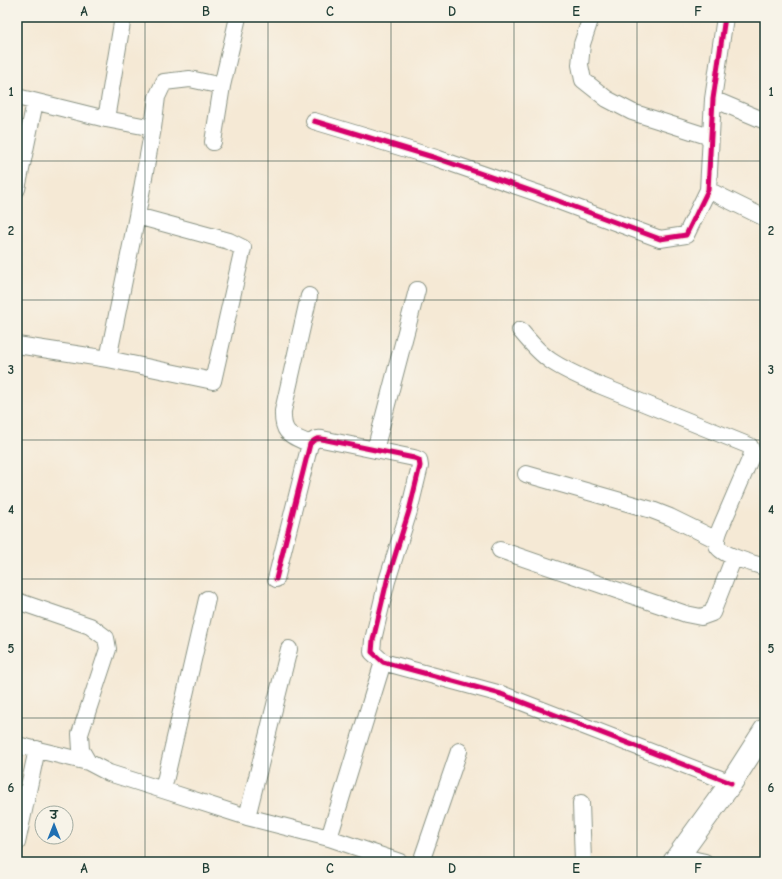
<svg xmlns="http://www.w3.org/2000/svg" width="782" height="879" viewBox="0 0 782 879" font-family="'Comic Neue','Playpen Sans Deva',sans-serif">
<rect width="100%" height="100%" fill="#f7f3e8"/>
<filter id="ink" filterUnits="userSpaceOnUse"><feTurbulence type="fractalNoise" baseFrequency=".025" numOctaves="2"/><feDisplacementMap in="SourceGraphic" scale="8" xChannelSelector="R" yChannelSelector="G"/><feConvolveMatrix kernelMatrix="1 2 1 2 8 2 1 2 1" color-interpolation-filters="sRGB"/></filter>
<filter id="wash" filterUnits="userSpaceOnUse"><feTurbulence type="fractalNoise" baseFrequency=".012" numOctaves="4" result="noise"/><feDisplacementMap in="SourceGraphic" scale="16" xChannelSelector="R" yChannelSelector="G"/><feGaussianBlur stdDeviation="0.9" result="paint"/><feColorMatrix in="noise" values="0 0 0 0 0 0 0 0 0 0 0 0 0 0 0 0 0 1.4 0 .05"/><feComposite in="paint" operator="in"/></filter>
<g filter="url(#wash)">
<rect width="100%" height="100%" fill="#f5e9d5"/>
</g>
<g filter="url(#ink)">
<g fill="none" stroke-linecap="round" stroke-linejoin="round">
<defs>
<path id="street" d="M591,17l-9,27 -2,21 3,15 24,19 25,13 78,25
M17,97l89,22 47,9 4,-31 7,-15 26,-3 32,7 16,-69
M713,99l52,22
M106,119l17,-102
M314,121l122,37 101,35 123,46 26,-4 22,-45 5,-91 12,-82
M213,142l9,-56
M17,189l18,-87
M708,190l57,28
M309,296l-26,115c-1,24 8,24 27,33
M520,330c9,11 19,23 31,31 15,10 32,17 48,24l151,61 2,6 -1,5 -31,72c-2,5 -4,10 -3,16 2,10 38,19 48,22
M17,345l91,14 105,22 30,-133 -14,-7 -92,-25
M108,359l29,-143 16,-88
M375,450l42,-160
M526,474l126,36 18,7 47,23
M500,550l186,64 15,3 11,-4 22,-56
M276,579l34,-135c4,-4 6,-6 12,-5l92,19 5,2 1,6 -11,45 -22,70 -14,59 -1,12 11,10 118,32 230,89
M17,601l73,25 16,12 2,11 -28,85 1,16 7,12 21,11 54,17 84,27 82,21 71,24
M17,745l71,17
M163,790l44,-191
M581,803l2,59
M247,817l42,-168
M329,838l54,-176
M17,843l20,-94
M678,856l27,6
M421,862l38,-111"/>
<path id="secondary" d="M674,862l57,-79 34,-53"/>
</defs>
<use href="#street" stroke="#8a9384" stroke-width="18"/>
<use href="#secondary" stroke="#8a9384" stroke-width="24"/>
<use href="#street" stroke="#fff" stroke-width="16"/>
<use href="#secondary" stroke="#fff" stroke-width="22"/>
<defs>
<path id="cycleway" d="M314,121l122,37 101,35 123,46 26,-4 22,-45 5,-91 12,-82
M276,579l34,-135c4,-4 6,-6 12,-5l92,19 5,2 1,6 -11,45 -22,70 -14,59 -1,12 11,10 118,32 230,89"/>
</defs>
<use href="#cycleway" stroke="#f7f3e8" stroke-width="8"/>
<use href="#cycleway" stroke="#d6006c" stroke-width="5"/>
</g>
</g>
<path fill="none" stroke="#1f3d34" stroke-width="1" stroke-opacity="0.55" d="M145,17v845M268,17v845M391,17v845M514,17v845M637,17v845M17,161h748M17,300h748M17,440h748M17,579h748M17,718h748"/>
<rect width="782" height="879" fill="none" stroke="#f7f3e8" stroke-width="44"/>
<g transform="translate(54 825)"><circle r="19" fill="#f7f3e8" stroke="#a1aaa0"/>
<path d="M0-3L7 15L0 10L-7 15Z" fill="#1f6fb2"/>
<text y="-6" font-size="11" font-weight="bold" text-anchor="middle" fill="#1f3d34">उ</text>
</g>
<rect x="22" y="22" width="738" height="835" fill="none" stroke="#1f3d34" stroke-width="1.5"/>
<g font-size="13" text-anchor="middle" font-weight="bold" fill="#1f3d34">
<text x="84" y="16">A</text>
<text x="206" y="16">B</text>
<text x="330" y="16">C</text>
<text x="452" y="16">D</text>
<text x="576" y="16">E</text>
<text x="698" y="16">F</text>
<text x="11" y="96">1</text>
<text x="771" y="96">1</text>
<text x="11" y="235">2</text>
<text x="771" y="235">2</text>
<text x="11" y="374">3</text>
<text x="771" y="374">3</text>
<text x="11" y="514">4</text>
<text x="771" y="514">4</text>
<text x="11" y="653">5</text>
<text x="771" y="653">5</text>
<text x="11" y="792">6</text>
<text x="771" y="792">6</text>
<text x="84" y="873">A</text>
<text x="206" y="873">B</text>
<text x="330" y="873">C</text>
<text x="452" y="873">D</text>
<text x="576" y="873">E</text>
<text x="698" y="873">F</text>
</g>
</svg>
